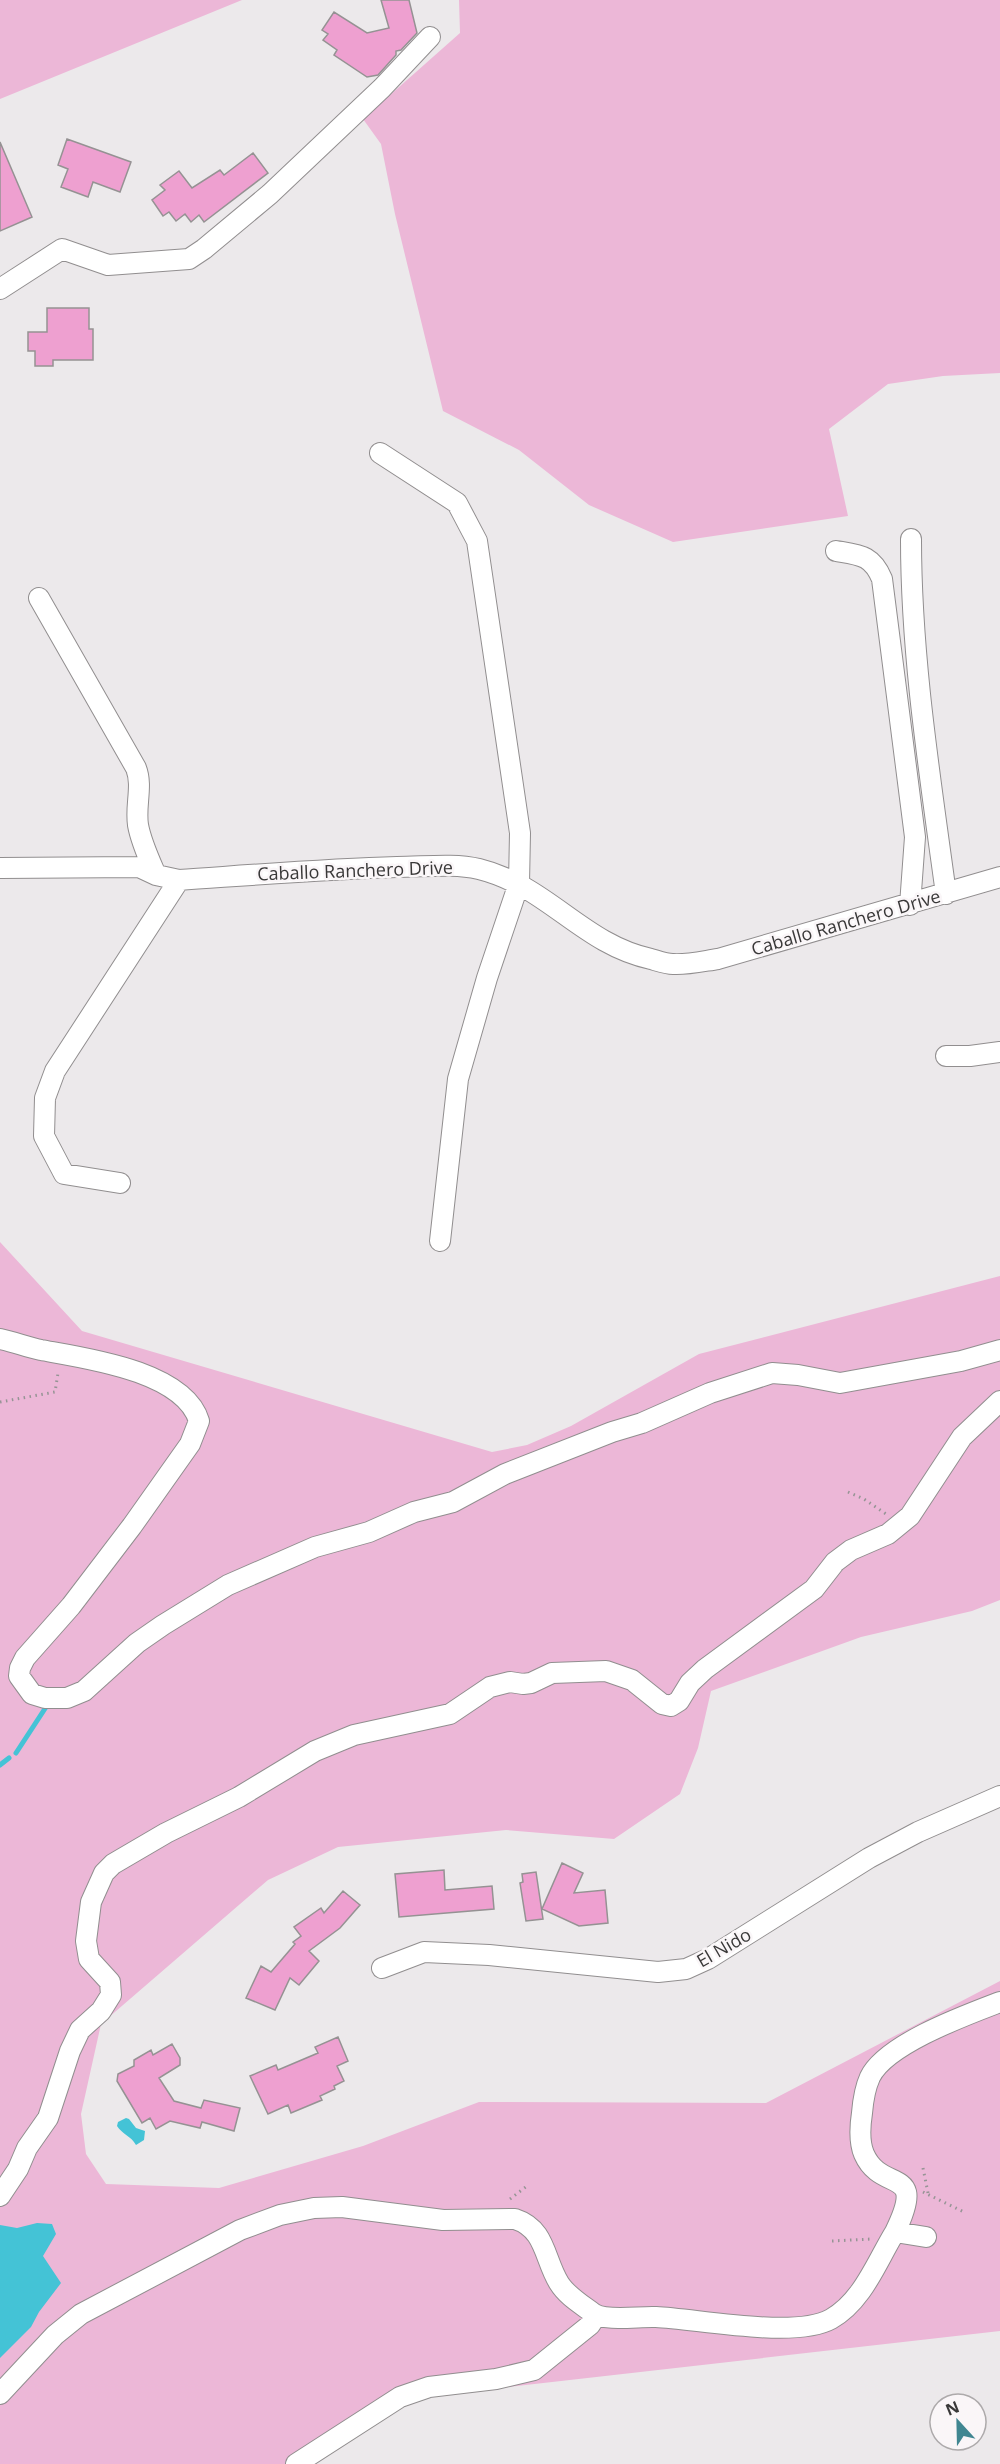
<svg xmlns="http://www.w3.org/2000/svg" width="1000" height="2464" viewBox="0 0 1000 2464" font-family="'Open Sans',sans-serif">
<rect width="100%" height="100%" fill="#ece9eb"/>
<path fill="#ecb7d7" d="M0,0h242l-242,99z
M459,0h541v373l-57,3 -55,8 -59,45 19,87 -175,26 -84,-37 -70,-55 -76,-39 -48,-197 -14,-70 -18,-25 97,-86z
M0,1242l82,89 410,121 35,-7 44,-19 128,-72 301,-78v324l-28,11 -111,26 -150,54 -13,57 -18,46 -66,45 -108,-9 -168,17 -70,33 -167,144 -20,90 5,40 20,30 113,4 144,-42 116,-44 287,1 234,-122v350l-588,67 -99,66h-313z"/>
<path fill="#44c3d6" d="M126,2118l3,1 7,9 9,3 -1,9 -8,5c-5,-9 -14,-11 -19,-19l1,-4z
M37,2223l15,1 4,10 -13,22 18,27 -22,29 -8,15 -31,31v-133l17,3z"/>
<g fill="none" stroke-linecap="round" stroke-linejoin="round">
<path stroke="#44c3d6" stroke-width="5" d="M16,1753l32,-49
M0,1765l9,-7"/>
</g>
<path fill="#eea0d0" stroke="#959293" stroke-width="1.5" d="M381,0h28l8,33 -16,17 -5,1v4l-18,20 -11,2 -33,-22 3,-5 -14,-10 5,-6 -6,-4 12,-18 33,21 22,-5z
M67,139l64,23 -11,30 -27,-10 -5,15 -27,-10 7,-18 -10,-4z
M0,142l32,75 -32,14z
M253,153l15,20 -64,49 -5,-7 -8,7 -6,-8 -9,7 -7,-9 -6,4 -11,-16 13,-10 -5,-5 19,-14 13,17 28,-18 4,5z
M47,308h42v21h4v31h-40v6h-18v-15h-7v-19h19z
M562,1863l21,10 -9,20 31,-3 3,33 -29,3 -37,-17z
M444,1870l1,20 47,-4 2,23 -95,8 -4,-43z
M536,1872l7,47 -17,2 -6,-38 3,-1 -1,-8z
M343,1891l17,14 -20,23 -31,23 10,10 -20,24 -9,-7 -15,32 -29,-12 15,-32 10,6 24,-28 -2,-2 8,-6 -7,-9 27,-19 3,5z
M338,2037l10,24 -11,5 7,15 -10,5 1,3 -15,7 2,4 -31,13 -3,-8 -20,9 -18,-38 26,-11 2,5 40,-17 -3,-6z
M172,2044l8,14v7l-21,13 15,23 27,7 3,-8 36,8 -6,23 -32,-9 -2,6 -30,-7 -14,8 -6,-11 -8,5 -25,-42 1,-7 16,-8v-6l17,-10 2,5z"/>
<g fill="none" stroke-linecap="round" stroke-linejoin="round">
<defs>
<path id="minor" d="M0,289l62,-40 46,16 81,-6 15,-10 66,-55 112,-106 48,-51
M380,453l77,50 20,38 43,292 -1,50 -32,95 -29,101 -18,162
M911,539c0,119 19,237 35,355
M836,551c24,4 36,4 46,28l33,258 -5,68
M39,598l97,170c7,18 -1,37 2,57 3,17 11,34 18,50
M0,868l139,-1 17,8 23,5c73,-5 146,-11 218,-13 27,0 56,-4 82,2 69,17 103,75 172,90 7,2 15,5 22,5 14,1 31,-3 45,-5l282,-82
M946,1056h24l30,-4
M120,1183l-56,-9 -20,-38 1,-38 10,-27 124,-191
M0,1339c14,3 27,8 41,11 44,8 143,21 158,71l-9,23 -58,82 -61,80 -46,52 -5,10 -1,8 13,18 13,4h22l17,-7 53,-48 26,-18 65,-40 87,-38 54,-15 45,-20 39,-10 52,-28 107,-42 30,-9 68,-30 62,-20 26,2 42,8 121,-22 39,-11
M382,1968l42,-16 65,3 169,17 28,-3 22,-10 161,-101 49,-26 82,-36
M0,2196l18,-27 9,-21 21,-30 22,-67 10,-21 21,-19 10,-16 -1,-13 -21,-23 -3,-18 5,-39 13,-29 9,-9 53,-31 73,-36 76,-46 39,-16 96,-21 40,-27 20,-5 13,2 8,-1 21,-10 54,-2 26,9 30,24 9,2 8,-5 11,-18 15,-14 109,-80 21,-27 16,-12 37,-16 22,-18 52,-79 38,-36
M926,2237l-31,-5c33,-68 -13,-37 -31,-78 -5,-12 -4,-28 -2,-41 1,-12 3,-25 8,-36 16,-33 96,-62 130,-75
M0,2394l55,-59 26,-21 159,-84 40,-15 34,-7 28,-1 101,13 72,-1c31,10 29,40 44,64 8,13 22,21 34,30 12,9 47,3 63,4 42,2 139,22 175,2 32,-18 46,-58 64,-87
M296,2464l104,-67 29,-10 67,-8 38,-9 56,-45 6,-9"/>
</defs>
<use href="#minor" stroke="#918e8f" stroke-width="22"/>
<path stroke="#969495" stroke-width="3" stroke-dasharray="1.5 4.5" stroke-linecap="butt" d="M0,1402l55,-10 3,-19
M848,1492l16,7 22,15
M923,2168l5,25
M923,2192l43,21
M510,2199l17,-13
M832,2241l39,-2"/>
<use href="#minor" stroke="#fff" stroke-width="20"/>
</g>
<g text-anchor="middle" stroke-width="5" stroke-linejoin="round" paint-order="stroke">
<g font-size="18" fill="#393838" stroke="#faf6f8">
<text transform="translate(355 871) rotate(-2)" y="6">Caballo Ranchero Drive</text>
<text transform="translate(846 923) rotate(-16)" y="6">Caballo Ranchero Drive</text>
<text transform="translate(724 1948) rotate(-30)" y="6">El Nido</text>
</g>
</g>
<g transform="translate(958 2422) rotate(338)"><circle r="28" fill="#faf6f8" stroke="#adaaab" stroke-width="1.5"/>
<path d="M0-4.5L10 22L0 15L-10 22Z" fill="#408691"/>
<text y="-9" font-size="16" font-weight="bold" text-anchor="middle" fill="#393838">N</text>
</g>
</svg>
